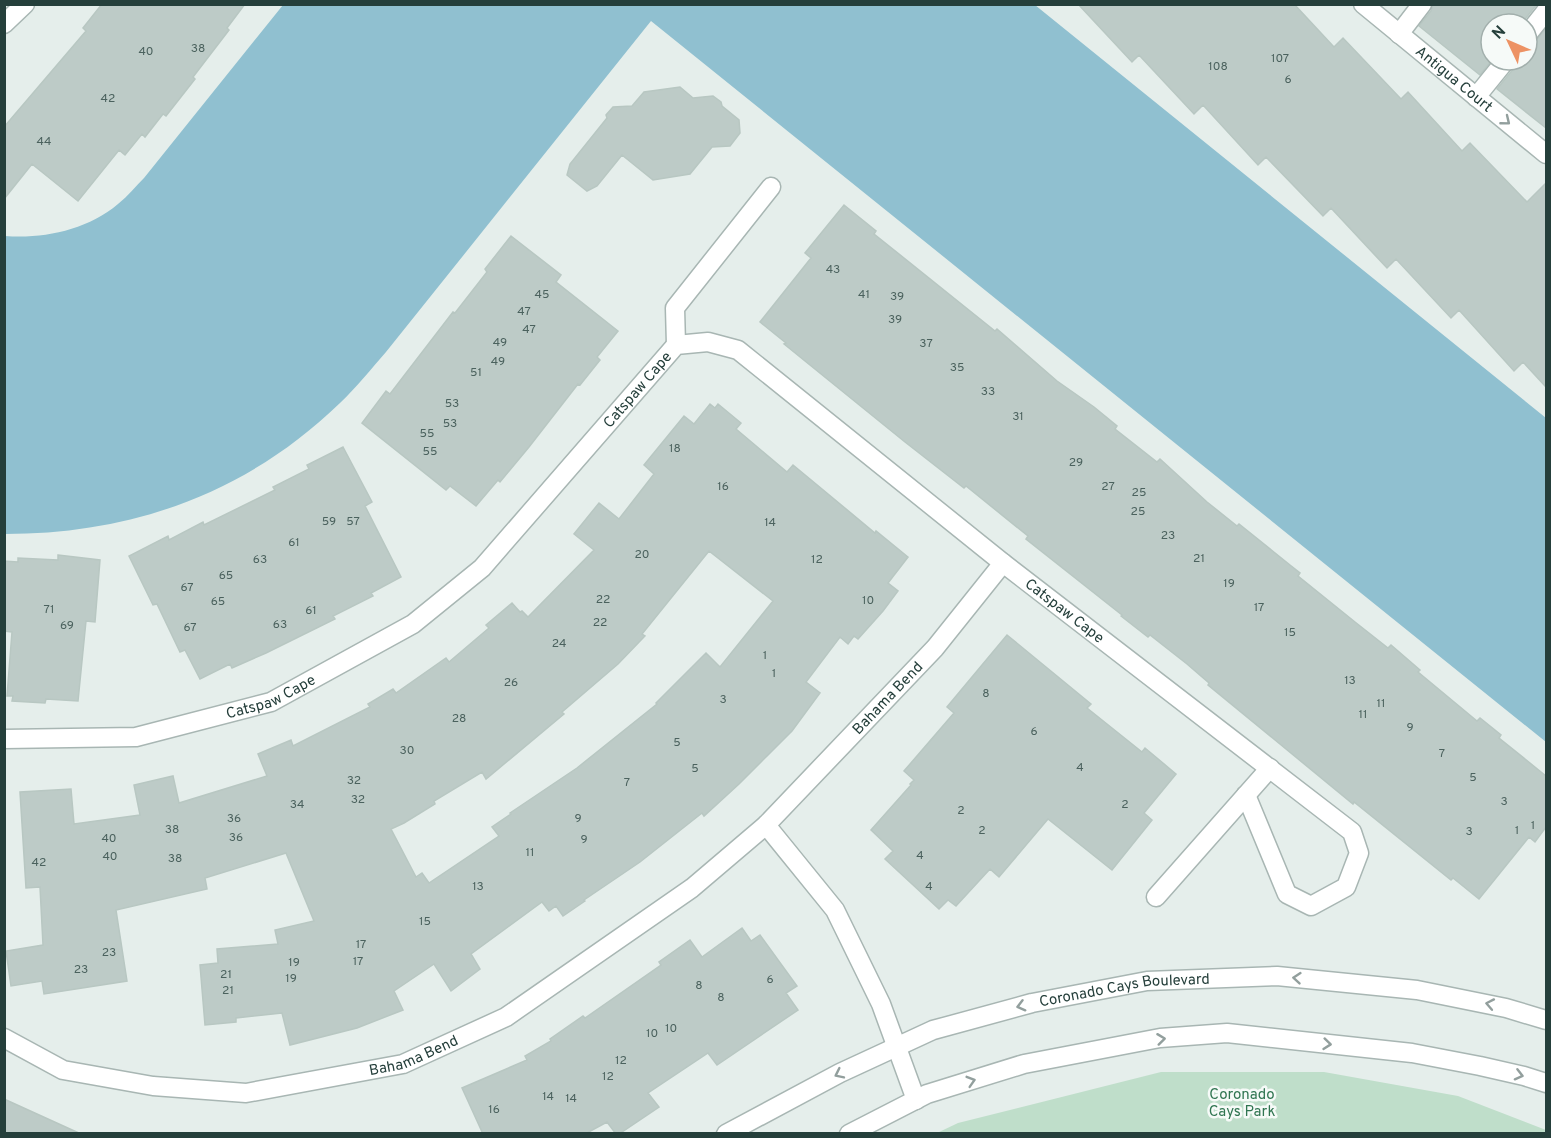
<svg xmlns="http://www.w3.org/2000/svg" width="1551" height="1138" viewBox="0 0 1551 1138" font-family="Overpass,sans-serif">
<rect width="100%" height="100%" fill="#e5eeeb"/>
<path fill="#bfdeca" d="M1161,1072h163l134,24 88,34v3h-609l21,-10z"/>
<path fill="#90c0d0" d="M283,5h752l511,413v324l-895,-721 -265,331c-15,17 -30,36 -46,51 -93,90 -207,131 -335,131v-298c39,3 82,-6 113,-32 10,-8 18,-18 26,-26z"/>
<path fill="#bdcbc7" stroke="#b8c7c2" stroke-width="1.5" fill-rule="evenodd" d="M102,4h143l-18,24 2,2 -36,47 2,2 -29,37 -3,-2 -18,23 -3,-3 -17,21 -6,-5 -41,51 -46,-37 -28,35v-72l82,-96 -3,-3z
M1078,4h216l40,43 9,-9 58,61 7,-7 54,59 8,-8 57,59 19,-19v204l-23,-25 -9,9 -55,-61 -8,8 -55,-59 -9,9 -56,-60 -8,8 -57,-59 -8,8 -55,-60 -9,9 -55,-59 -7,7z
M1433,4h104l-16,20h-30l1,36 -12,15 -61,-49 12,-15z
M1546,28v100l-49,-39 18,-22 2,-7h10v-14l8,-4z
M680,87l13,11 20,-2 8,6 1,4 17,14 1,13 -10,13 -18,1 -22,27 -37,6 -31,-25 -25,31 -10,5 -20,-16 3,-11 37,-46 -1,-3 7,-8 19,-1 12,-14z
M844,205l32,26 -2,3 121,97 2,-2 60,52 37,26 23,19 -2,3 42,33 3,-3 47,43 30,24 2,-2 51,41 10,8 -2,3 57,46 33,26 3,-3 29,25 -2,2 59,49 3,-3 21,17 -2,3 47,38v51l-11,15 -6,-5 -50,62 -26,-21 -2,2 -97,-78 -1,2 -145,-119 1,-2 -22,-19 -37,-29 -2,2 -27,-21 1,-1 -96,-76 2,-3 -62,-50 -2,2 -59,-46 -121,-98 2,-1 -26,-21 51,-64 -6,-5z
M511,236l50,39 -5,7 62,49 -21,26 3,3 -20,25 -2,-1 -49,63 -29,35 -2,-2 -22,26 -26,-20 -4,4 -84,-67 24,-32 4,3 63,-82 2,1 32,-41 -2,-3z
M710,404l5,4 3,-4 23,19 -5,6 51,43 6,-7 82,68 1,-2 32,26 -20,26 10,8 -15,20 -25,28 -4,-3 -6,8 -8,-7 -34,45 14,11 -28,38 -53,53 -35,32 -2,-3 -62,49 -56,38 1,1 -22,15 -7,-10 -7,5 -7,-9 -71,52 9,15 -29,22 -17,-27 -40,27 9,19 -46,18 -67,17 -8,-32 -46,5v4l-31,3 -5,-60 18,-2 -1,-14 61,-5 -3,-14 39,-9 -28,-68 -81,25 2,11 -91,21 11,71 -83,13 -2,-13 -31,5 -5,-35 37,-6 -3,-58 -14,1 -6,-96 51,-3 3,35 66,-9 -6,-30 39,-9 6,27 88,-27 -9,-22 33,-14 2,6 77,-39 -2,-3 25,-15 3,4 50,-35 3,4 40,-34 -3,-3 26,-22 8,9 2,-1 6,6 66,-67 -20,-16 25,-31 20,16 35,-45 -10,-9 40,-49 10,8zM709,551l64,50 -53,66 -14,-14 -50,50 1,1 -80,64 -67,45 1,1 -19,13 7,9 -70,47 -7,-10 -6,4 -25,-48 13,-6 31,-19 -1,-3 48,-29 4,7 78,-65 -2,-2 56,-48 27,-28 -3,-2z
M343,447l29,55 -7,4 36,71 -30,16 2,3 -40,20 2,3 -69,34 -34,15 -2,-4 -30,15 -15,-29 -5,2 -23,-48 -4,1 -24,-49 39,-20 1,4 34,-18 1,3 71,-35 -2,-3 36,-18 -2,-4z
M58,555l42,5 -5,62 -9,-1 -8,80 -32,-2 -1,4 -33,-2 1,-5h-6l5,-64 -8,-1v-70l14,1v-4l40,2z
M1007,635l84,69 -4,4 55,44 3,-4 31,26 -32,39 8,7 -40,50 -64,-51 -49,58 -9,-8 -34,37 -8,-6 -9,9 -54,-50 8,-8 -22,-21 40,-45 -1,-1 4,-4 -10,-9 50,-58 -7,-6z
M742,928l9,13 9,-6 37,51 -11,7 12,17 -81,55 -9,-12 -60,40 11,14 -40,27h-3l-9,-12 -22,12h-102l-21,-46 65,-28 -2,-4 26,-15 -1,-2 33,-23 2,2 76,-53 -2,-3 31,-22 12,17z
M4,1099l77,35h-77z"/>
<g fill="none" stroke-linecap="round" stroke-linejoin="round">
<defs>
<g id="minor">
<path id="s1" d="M1363,4l183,150"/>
<path d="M4,24l21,-20"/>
<path d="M1399,34l23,-30"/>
<path d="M1527,35l19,-24"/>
<path d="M1476,97l30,-37"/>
<path d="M676,345l-1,-37 96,-121"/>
<path id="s2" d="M4,739l132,-2 135,-35 142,-78 69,-56 194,-223 32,-3 30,8 265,213 349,269 7,21 -13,34 -35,19 -24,-12 -41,-99"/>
<path d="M766,825l69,85 46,94 35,96"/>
<path d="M1156,897l114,-129"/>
<path id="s3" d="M4,1038l59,32 90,16 93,7 157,-29 103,-47 186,-129 74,-63 169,-177 68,-85"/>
<path id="s4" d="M726,1134l114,-61 93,-43 99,-27 115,-22 130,-5 140,14 89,18 40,12"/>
<path d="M849,1134l78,-40 97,-30 136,-26 67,-5 185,20 68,13 44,10 22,7"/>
</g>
</defs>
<use href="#minor" stroke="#a8b6b3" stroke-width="21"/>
<use href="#minor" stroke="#fff" stroke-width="18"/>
</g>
<defs><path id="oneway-chevron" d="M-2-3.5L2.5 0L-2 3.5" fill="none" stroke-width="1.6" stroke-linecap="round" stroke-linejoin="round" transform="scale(1.5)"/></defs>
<g stroke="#929f9d">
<use href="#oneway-chevron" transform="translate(1506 121) rotate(39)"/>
<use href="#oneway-chevron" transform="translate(1297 978) rotate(-175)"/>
<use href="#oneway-chevron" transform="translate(1490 1004) rotate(-169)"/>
<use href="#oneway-chevron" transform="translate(1021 1006) rotate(165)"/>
<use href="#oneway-chevron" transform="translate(1161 1039) rotate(-7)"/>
<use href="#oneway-chevron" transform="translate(1327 1044) rotate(6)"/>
<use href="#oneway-chevron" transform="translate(839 1074) rotate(154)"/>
<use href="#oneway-chevron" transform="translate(1519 1075) rotate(14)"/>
<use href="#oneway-chevron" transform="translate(971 1081) rotate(-17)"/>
</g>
<g text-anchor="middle" stroke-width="5" stroke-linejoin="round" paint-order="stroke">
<g font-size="12" fill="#4b625e">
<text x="198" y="52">38</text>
<text x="146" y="55">40</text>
<text x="1280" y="62">107</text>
<text x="1218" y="70">108</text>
<text x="1288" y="83">6</text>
<text x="108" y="102">42</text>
<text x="44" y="145">44</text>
<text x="833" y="273">43</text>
<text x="542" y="298">45</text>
<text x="864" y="298">41</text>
<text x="897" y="300">39</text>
<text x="524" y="315">47</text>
<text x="895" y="323">39</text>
<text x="529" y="333">47</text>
<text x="500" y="346">49</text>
<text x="926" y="347">37</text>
<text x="498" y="365">49</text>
<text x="957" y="371">35</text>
<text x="476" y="376">51</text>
<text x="988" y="395">33</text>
<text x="452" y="407">53</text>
<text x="1018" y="420">31</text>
<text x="450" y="427">53</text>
<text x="427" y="437">55</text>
<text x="675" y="452">18</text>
<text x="430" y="455">55</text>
<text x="1076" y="466">29</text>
<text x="723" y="490">16</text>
<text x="1108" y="490">27</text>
<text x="1139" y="496">25</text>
<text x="1138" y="515">25</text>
<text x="329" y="525">59</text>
<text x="353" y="525">57</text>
<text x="770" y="526">14</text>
<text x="1168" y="539">23</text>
<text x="294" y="546">61</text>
<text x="642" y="558">20</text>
<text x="1199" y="562">21</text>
<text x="260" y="563">63</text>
<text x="817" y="563">12</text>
<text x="226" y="579">65</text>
<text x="1229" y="587">19</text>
<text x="187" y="591">67</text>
<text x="603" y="603">22</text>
<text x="868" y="604">10</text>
<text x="218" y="605">65</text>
<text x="1259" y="611">17</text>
<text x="49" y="613">71</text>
<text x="311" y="614">61</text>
<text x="600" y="626">22</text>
<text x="280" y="628">63</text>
<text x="67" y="629">69</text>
<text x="190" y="631">67</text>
<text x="1290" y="636">15</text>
<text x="559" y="647">24</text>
<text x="765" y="659">1</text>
<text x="774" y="677">1</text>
<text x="1350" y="684">13</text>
<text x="511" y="686">26</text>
<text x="986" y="697">8</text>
<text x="723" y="703">3</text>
<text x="1381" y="707">11</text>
<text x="1363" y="718">11</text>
<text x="459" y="722">28</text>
<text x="1410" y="731">9</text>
<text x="1034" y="735">6</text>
<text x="677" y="746">5</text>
<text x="407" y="754">30</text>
<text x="1442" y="757">7</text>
<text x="1080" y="771">4</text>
<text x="695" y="772">5</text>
<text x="1473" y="781">5</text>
<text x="354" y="784">32</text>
<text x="627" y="786">7</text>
<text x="358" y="803">32</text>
<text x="1504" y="805">3</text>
<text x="297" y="808">34</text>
<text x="1125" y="808">2</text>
<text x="961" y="814">2</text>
<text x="234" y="822">36</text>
<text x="578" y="822">9</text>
<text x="1533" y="829">1</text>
<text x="172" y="833">38</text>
<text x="982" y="834">2</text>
<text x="1517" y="834">1</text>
<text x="1469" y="835">3</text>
<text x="236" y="841">36</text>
<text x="109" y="842">40</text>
<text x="584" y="843">9</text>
<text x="530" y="856">11</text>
<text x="920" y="859">4</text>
<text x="110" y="860">40</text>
<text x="175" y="862">38</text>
<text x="39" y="866">42</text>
<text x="478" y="890">13</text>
<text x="929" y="890">4</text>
<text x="425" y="925">15</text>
<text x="361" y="948">17</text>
<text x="109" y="956">23</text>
<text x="358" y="965">17</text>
<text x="294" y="966">19</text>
<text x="81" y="973">23</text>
<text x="226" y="978">21</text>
<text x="291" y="982">19</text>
<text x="770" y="983">6</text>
<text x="699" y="989">8</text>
<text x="228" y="994">21</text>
<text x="721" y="1001">8</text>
<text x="671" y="1032">10</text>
<text x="652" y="1037">10</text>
<text x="621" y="1064">12</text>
<text x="608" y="1080">12</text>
<text x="548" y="1100">14</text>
<text x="571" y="1102">14</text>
<text x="494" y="1113">16</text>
</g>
<g font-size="15" fill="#253f3b" stroke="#f6faf8">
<text dy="5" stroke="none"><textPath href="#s1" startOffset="118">Antigua Court</textPath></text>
<text dy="5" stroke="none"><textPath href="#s2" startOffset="759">Catspaw Cape</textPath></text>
<text dy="5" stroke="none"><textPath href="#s2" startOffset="1299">Catspaw Cape</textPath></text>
<text dy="5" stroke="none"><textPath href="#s2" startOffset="273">Catspaw Cape</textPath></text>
<text dy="5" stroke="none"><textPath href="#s3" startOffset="1024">Bahama Bend</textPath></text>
<text dy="5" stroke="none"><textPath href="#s4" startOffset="428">Coronado Cays Boulevard</textPath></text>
<text dy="5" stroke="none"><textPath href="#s3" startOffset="424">Bahama Bend</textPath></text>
</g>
<g font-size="15" fill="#307551" stroke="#f6faf8">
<text x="1242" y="1099">Coronado<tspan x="1242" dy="17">Cays Park</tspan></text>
</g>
</g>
<rect width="1551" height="1138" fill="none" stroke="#253f3b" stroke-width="12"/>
<g transform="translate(1509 42) rotate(314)"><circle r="28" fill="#f6faf8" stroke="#a2afac" stroke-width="1.5"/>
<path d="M0-4.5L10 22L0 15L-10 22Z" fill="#ed9264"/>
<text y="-9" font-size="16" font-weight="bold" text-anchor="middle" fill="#253f3b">N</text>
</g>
</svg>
